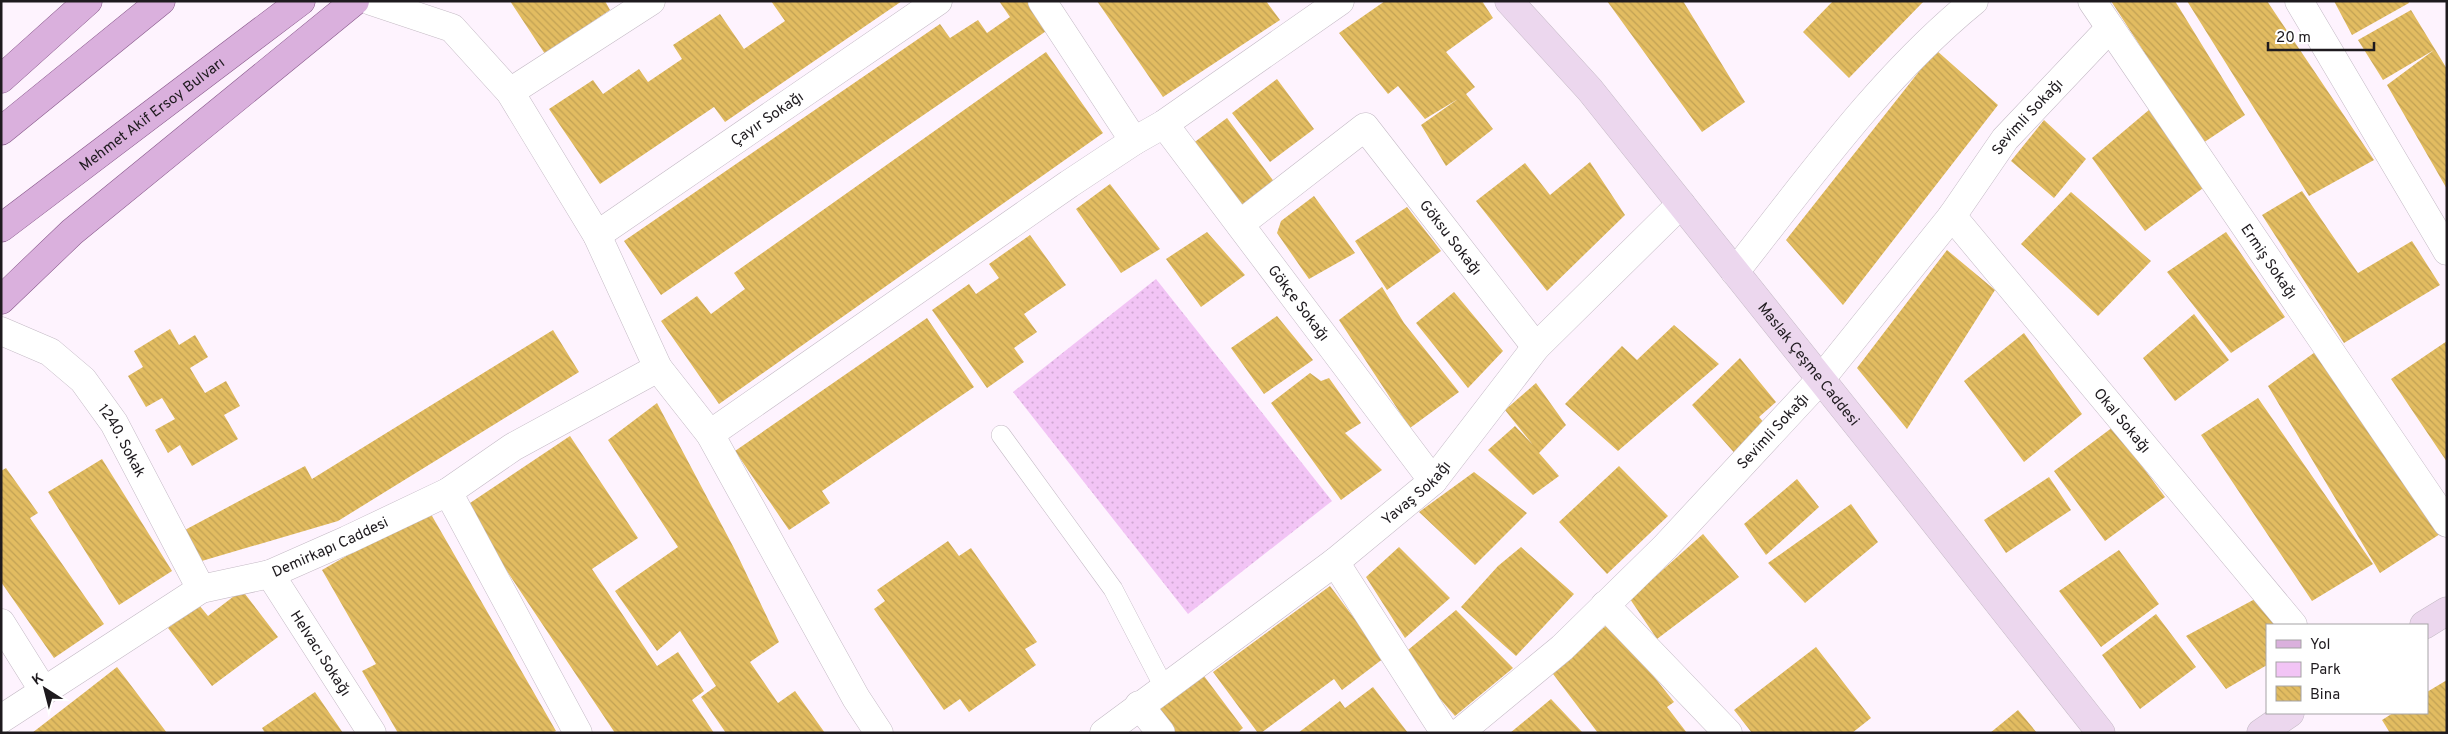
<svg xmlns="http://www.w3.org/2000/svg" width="2448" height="734" viewBox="0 0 2448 734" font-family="Overpass,sans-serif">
<defs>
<pattern id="green-dots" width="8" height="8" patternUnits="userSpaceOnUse" patternTransform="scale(1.25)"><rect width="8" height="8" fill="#f2c4f5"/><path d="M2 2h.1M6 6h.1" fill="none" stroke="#cfa8d2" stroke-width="1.8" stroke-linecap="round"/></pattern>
<pattern id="building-back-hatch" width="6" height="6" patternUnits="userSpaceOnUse" patternTransform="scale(1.25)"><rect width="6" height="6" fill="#e2bc61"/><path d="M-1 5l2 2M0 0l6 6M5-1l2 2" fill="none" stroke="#c1a154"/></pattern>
</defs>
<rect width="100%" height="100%" fill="#fef3fe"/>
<path fill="url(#green-dots)" d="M1156,279l176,222 -144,113 -175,-222z"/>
<path fill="url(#building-back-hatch)" d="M510,1h95l5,9 -65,44z
M771,1h131l-177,121 -11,-15 -114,77 -51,-75 44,-29 10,14 36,-25 9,13 34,-23 -9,-14 47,-31 24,35 41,-28z
M999,1h39l17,24 -394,270 -37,-54 316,-217 10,14 28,-18 9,13 23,-16z
M1097,1h169l14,19 -117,77z
M1385,1h97l11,17 -47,34 29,35 -9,7 27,35 -47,37 -25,-41 37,-26 -33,20 -27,-33 -10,8 -49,-61z
M1607,1h76l62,101 -43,30z
M1833,1h91l-75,77 -46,-46z
M2111,1h64l70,114 -42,28z
M2187,1h80l107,159 -65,36z
M2334,1h74l1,2 -57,32z
M2411,10l36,59v120l-60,-104 47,-35 -51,30 -25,-40z
M1936,50l62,55 -155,200 -57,-65z
M1046,52l57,81 -384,271 -58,-83 36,-25 14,18 34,-25 -11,-16z
M1277,79l37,50 -44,33 -38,-49z
M2150,109l64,71 -69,51 -53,-73z
M1227,118l48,65 -34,26 -49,-65z
M2044,120l42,39 -32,39 -43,-37z
M1590,162l35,53 -78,76 -71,-90 49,-38 25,32z
M1110,184l50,65 -39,24 -45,-64z
M2302,191l56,82 54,-32 28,44 -96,58 -82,-128z
M2071,192l80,69 -53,55 -77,-72z
M1314,196l41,57 -46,26 -32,-46 4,-12z
M1407,207l34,44 -54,39 -32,-49z
M1207,232l38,43 -44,32 -35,-48z
M2226,232l59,85 -54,36 -64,-81z
M1030,235l36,50 -42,29 13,18 -23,16 10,14 -37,26 -55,-78 37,-26 7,10 23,-16 -10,-14z
M1947,250l48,40 -88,139 -50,-61z
M1382,287l22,36 55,69 -49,36 -71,-108z
M1454,292l49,59 -35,37 -52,-65z
M2194,314l35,46 -54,41 -32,-43z
M1277,316l36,44 -49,34 -33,-46z
M927,318l47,69 -152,104 8,12 -41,27 -54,-79z
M1674,325l45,39 -101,87 -53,-47 57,-58 15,14z
M170,329l9,16 16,-10 13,22 -18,11 15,25 21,-12 14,25 -16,9 14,24 -46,27 -12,-21 -12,8 -13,-23 20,-11 -13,-21 -16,9 -18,-31 15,-9 -9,-16z
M553,330l26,42 -241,149 -143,42 -12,-32 122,-65 7,13z
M2024,333l58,81 -58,48 -60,-81z
M2447,341v121l-56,-83z
M2318,350l122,184 -60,39 -112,-187z
M1740,358l36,44 -17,15 6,7 -27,33 -46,-52z
M1310,373l11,8 8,-3 32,45 -16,10 37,37 -41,30 -70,-97z
M1536,383l30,42 -27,28 20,23 -26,19 -45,-45 27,-24 18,19 -28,-35z
M2258,398l115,166 -61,37 -111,-166z
M657,403l78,147 44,92 -29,20 28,41 17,-12 30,42h-99l-25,-36 15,-11 -36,-55 -23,20 -42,-60 63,-44 -70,-107z
M2113,427l52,70 -60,44 -51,-70z
M570,436l68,102 -46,31 65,97 21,-14 26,39 -12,9 22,33h-99l-151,-226z
M102,459l70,112 -53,34 -71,-113z
M1619,466l49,50 -61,58 -48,-52z
M6,468l32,45 -8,5 74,106 -50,34 -53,-76v-111z
M1474,472l53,41 -52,52 -56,-53z
M2049,477l22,33 -65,43 -22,-33z
M1797,479l22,28 -53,48 -22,-31z
M1851,504l27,38 -73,61 -37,-40z
M428,509l128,222 -4,2h-154l-36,-62 14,-7 -54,-94z
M1703,534l36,43 -82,62 -27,-40z
M948,541l11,15 12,-8 66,94 -12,7 11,16 -67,47 -9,-13 -16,11 -70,-101 11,-8 -8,-11z
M1399,547l51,51 -45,40 -39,-61z
M1521,547l53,47 -58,62 -55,-49 37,-41z
M2119,550l40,54 -58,43 -42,-56z
M1330,586l54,72 -42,32 -8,-11 -73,54h-3l-45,-61z
M242,590l36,47 -66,49 -44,-58 31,-23 9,11z
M2255,599l20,26h-8v40l-41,24 -40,-53z
M1456,610l57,58 -58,48 -53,-61z
M2156,614l40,53 -56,42 -38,-54z
M1611,622l63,80 -7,5 20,26h-89l-48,-63z
M1816,647l55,71 -19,15h-100l-18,-23z
M117,667l50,66h-135l53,-41z
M1201,672l42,56 -6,5h-67l-18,-23z
M2447,680v53h-57l-8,-13 11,-7h34v-21z
M1373,687l35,46h-110l42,-32 5,7z
M315,692l28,41h-78l-3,-5z
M1551,699l32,34h-73z
M2018,710l19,23h-47z"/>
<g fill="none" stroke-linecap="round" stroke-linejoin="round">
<defs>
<path id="lane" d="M1001,435l112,154 51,98"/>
<g id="street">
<path d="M371,1l81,27 58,64 87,143 61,133 52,66 146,264 23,35"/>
<path d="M1042,1l92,140"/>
<path id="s1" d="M2092,1l355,522"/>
<path d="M2299,1l148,250"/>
<path d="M510,92l141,-91"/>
<path id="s2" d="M1164,124l269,357"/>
<path id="s3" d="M1952,216l341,409"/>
<path id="s4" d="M1240,224l125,-97 171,220"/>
<path id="s5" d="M597,235l341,-234"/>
<path d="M1735,272c74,-94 146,-195 239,-271"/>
<path id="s6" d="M1,331l49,21 33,28 31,43 87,166"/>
<path d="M710,434l359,-250 65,-43 30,-17 176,-123"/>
<path d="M448,492l130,241"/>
<path d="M1335,562l110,171"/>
<path id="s7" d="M270,574l102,159"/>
<path d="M1605,605l123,128"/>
<path d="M1,623l42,67"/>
<path d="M1139,705l22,28"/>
<path id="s8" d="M1,719l200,-130 69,-15 77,-34 101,-48 65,-45 145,-79"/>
<path id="s9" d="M1104,733l231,-171 98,-81 103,-134 145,-143"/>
<path id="s10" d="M1459,733l103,-85 103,-101 156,-168 131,-163 53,-77 105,-111"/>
</g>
<g id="secondary">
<path id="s11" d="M1509,1l81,89 321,402 190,241"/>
<path d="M2424,625l23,-14"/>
<path d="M2261,733l29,-20"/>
</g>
<g id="primary">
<path d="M1,79l87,-78"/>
<path d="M1,131l160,-130"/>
<path id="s12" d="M1,228l300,-227"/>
<path d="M1,300l71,-68 283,-231"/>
</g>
</defs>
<use href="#lane" stroke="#c4bac5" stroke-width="20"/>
<use href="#street" stroke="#c4bac5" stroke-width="29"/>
<use href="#secondary" stroke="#c4bac5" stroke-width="29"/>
<use href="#primary" stroke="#88598b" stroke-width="29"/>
<use href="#lane" stroke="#fff" stroke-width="19"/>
<use href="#street" stroke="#fff" stroke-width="28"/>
<use href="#secondary" stroke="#ecd7ee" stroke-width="28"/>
<use href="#primary" stroke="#dab0dd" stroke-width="28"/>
</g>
<g text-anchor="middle" stroke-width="4" stroke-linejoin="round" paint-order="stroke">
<g font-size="15" fill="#1e1a1e" stroke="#fff">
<text dy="5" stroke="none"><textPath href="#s12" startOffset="189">Mehmet Akif Ersoy Bulvarı</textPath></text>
<text dy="5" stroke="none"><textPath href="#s5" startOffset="206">Çayır Sokağı</textPath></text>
<text dy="5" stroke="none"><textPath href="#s10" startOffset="841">Sevimli Sokağı</textPath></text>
<text dy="5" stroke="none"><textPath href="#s4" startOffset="298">Göksu Sokağı</textPath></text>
<text dy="5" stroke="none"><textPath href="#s1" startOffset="315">Ermiş Sokağı</textPath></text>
<text dy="5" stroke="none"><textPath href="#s2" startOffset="224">Gökçe Sokağı</textPath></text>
<text dy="5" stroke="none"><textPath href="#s11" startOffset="471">Maslak Çeşme Caddesi</textPath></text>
<text dy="5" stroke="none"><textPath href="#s3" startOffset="266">Okal Sokağı</textPath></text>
<text dy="5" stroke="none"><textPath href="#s10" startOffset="436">Sevimli Sokağı</textPath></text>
<text dy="5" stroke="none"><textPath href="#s6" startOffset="169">1240. Sokak</textPath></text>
<text dy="5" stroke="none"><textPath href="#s9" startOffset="394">Yavaş Sokağı</textPath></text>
<text dy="5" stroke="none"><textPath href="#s8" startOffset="375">Demirkapı Caddesi</textPath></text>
<text dy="5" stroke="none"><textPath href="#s7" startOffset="94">Helvacı Sokağı</textPath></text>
</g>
</g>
<rect width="2448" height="734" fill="none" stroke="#1e1a1e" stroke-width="5"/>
<rect x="2266" y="624" width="162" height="90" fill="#ffffff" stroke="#a5a3a5"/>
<rect x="2276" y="640" width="25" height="8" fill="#dab0dd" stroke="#a5a3a5"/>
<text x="2310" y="649" font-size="15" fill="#1e1a1e">Yol</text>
<rect x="2276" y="662" width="25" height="15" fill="#f2c4f5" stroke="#a5a3a5"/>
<text x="2310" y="674" font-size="15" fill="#1e1a1e">Park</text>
<rect x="2276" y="686" width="25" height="15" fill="url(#building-back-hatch)" stroke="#a5a3a5"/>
<text x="2310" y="699" font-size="15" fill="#1e1a1e">Bina</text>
<g transform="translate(45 689) rotate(324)" stroke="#ffffff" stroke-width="4" paint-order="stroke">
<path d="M0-4L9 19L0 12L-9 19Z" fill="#1e1a1e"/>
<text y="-8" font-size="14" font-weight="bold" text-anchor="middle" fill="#1e1a1e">K</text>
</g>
<path d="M2268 42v8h106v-8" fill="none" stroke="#1e1a1e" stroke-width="2.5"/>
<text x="2276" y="42" font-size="15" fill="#1e1a1e" stroke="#ffffff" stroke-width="4" paint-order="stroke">20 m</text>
</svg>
